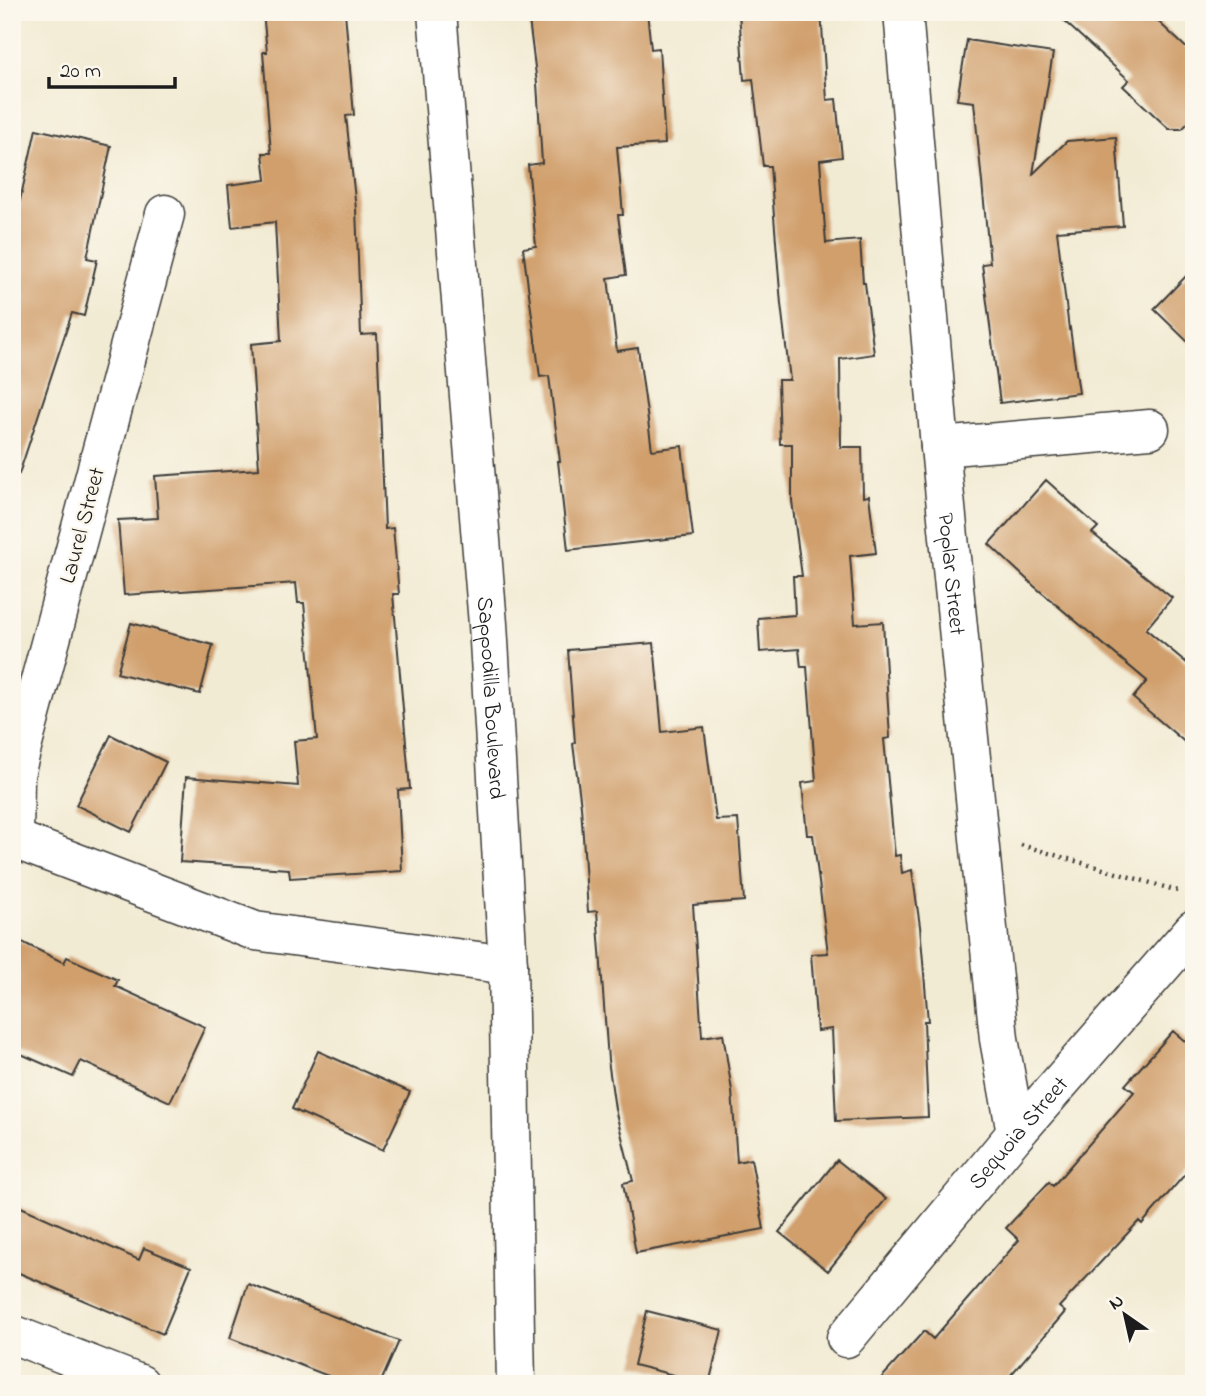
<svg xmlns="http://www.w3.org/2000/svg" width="1206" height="1396" viewBox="0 0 1206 1396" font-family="'Indie Flower',sans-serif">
<rect width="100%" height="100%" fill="#fbf7ec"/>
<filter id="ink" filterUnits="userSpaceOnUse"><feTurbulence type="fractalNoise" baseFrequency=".0143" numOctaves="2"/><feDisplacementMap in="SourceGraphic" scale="14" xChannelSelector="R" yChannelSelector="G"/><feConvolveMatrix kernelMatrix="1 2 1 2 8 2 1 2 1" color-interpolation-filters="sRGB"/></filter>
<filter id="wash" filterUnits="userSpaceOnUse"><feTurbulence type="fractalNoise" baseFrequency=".00686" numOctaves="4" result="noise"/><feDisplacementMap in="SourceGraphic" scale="28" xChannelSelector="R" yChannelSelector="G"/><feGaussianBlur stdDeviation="1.57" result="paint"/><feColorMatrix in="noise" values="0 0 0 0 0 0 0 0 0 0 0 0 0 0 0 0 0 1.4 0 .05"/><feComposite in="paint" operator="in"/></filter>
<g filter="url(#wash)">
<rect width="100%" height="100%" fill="#f2ebd4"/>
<g id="blocks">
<path fill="#d09f6c" d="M263,12h82l9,103 -8,1 10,93 5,126 16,-1 8,195 8,-1 6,66h-6l17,195 -12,1 4,81 -112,7 -1,-9 -109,-7 6,-85 112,9 -4,-45 23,-2 -13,-136h-6l-2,-20 -172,12 -6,-75 40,-2 -3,-42 104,-7 -8,-125 30,-3 -6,-119 -43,5 -4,-42 38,-5 -3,-27h8l-8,-101h4z
M528,12h119l4,37 8,-1 6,96 -48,3 6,68h-5l8,60 -18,3 9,73 21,-3 14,102 30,-4 11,90 -125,14 -10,-89h2l-11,-85 -9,1 -17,-129 13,-2 -8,-81 14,-2 -5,-80z
M739,12h82l6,88 9,-1 6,58 -22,3 6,83 34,-3 3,43h2l9,71 -34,5 1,88h21l1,50 6,-1 7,57 -26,3 5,68 28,-2 7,116 -6,1 11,117 5,-1 2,18 10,-3 8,56 8,95h-4l4,96 -92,4 -4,-92 -15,2 -6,-77 17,-1 -15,-118h-6l-5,-52 14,-2 -9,-114h-6l-2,-18 -39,3 -2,-34 37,-3 -2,-39h9l-10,-75v-57h-12l-2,-64h12l-9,-76 -11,-138h-7l-10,-87 -9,1z
M1054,12h94l46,43v62l-12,12h-13l-46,-43 6,-6z
M967,40l86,13 -20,121 34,-33 49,-4 7,89 -66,5 12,98 1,-1 9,65 -79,10 -18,-139 8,-1 -16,-161 -17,-2z
M36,129l75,17 -24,112 10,2 -13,56 -12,-3 -53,161 -7,-2v-236z
M1194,268v80l-40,-39z
M1046,480l52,47 -6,6 80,65 -26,31 48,40v81l-61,-52 14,-17 -113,-95 -45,-42z
M131,623l82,22 -13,49 -83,-21z
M654,643l8,89 42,-5 12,93 22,-1 6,82 -51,4 9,132 21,-3 9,57 5,71 14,-3 13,70 -128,24 -13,-70 10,-2 -18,-72 -7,-49 -11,-149 -9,1 -7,-106 -8,-62 2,-1 -7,-93z
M111,735l55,27 -35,70 -55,-27z
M12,937l52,26 3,-6 51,23 -3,6 90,41 -35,75 -89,-41 -8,16 -61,-27z
M1173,1031l21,18v115l-52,60 -3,-3 -80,86 6,5 -62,72h-127l48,-53 9,8 86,-99 -13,-12 43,-46 4,4 81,-94 -9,-7z
M318,1051l92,41 -27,58 -91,-41z
M837,1160l49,39 -58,72 -49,-39z
M12,1203l127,57 5,-12 47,19 -28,67 -151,-64z
M248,1284l151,57 -19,43h-31l-119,-46z
M647,1311l75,19 -13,54 -75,-19z"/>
</g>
</g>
<g filter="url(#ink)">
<use href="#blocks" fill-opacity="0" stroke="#3c3b38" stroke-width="2"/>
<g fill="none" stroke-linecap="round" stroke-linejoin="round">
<defs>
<g id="minor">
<path id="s1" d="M903,12l37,435 59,592 17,94"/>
<path d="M165,214l-150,560 -1,65 241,92 253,34"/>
<path d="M940,447l210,-18"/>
<path d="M12,1334l128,50"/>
<path id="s2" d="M846,1338l170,-205 178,-204"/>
</g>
<g id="tertiary">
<path id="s3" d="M437,12l51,612 20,341 8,419"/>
</g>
</defs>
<use href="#minor" stroke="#3c3b38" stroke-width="41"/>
<use href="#tertiary" stroke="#3c3b38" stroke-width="41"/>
<path stroke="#3c3b38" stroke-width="4.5" stroke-dasharray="2 5" stroke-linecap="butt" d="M1021,845l157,46"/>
<use href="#minor" stroke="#fff" stroke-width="38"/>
<use href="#tertiary" stroke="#fff" stroke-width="38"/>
</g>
</g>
<g text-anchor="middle" stroke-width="5" stroke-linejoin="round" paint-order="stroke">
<g font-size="23" fill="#1c1c1c" stroke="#fbf7ec">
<text transform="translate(81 525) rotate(-75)" y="8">Laurel Street</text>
<text dy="8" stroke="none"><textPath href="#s1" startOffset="564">Poplar Street</textPath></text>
<text dy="8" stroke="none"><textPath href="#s3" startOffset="688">Sappodilla Boulevard</textPath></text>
<text dy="8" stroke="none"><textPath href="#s2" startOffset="268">Sequoia Street</textPath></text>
</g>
</g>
<rect width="1206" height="1396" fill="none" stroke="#fbf7ec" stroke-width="42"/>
<g transform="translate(1125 1315) rotate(326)" stroke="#fbf7ec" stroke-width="5" paint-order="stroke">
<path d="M0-5L12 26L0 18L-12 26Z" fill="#1c1c1c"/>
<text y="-10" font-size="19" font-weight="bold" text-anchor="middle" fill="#1c1c1c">N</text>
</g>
<path d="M49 77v10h126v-10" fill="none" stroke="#1c1c1c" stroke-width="3.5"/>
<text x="60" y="77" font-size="21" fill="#1c1c1c" stroke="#fbf7ec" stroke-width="5" paint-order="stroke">20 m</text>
</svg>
